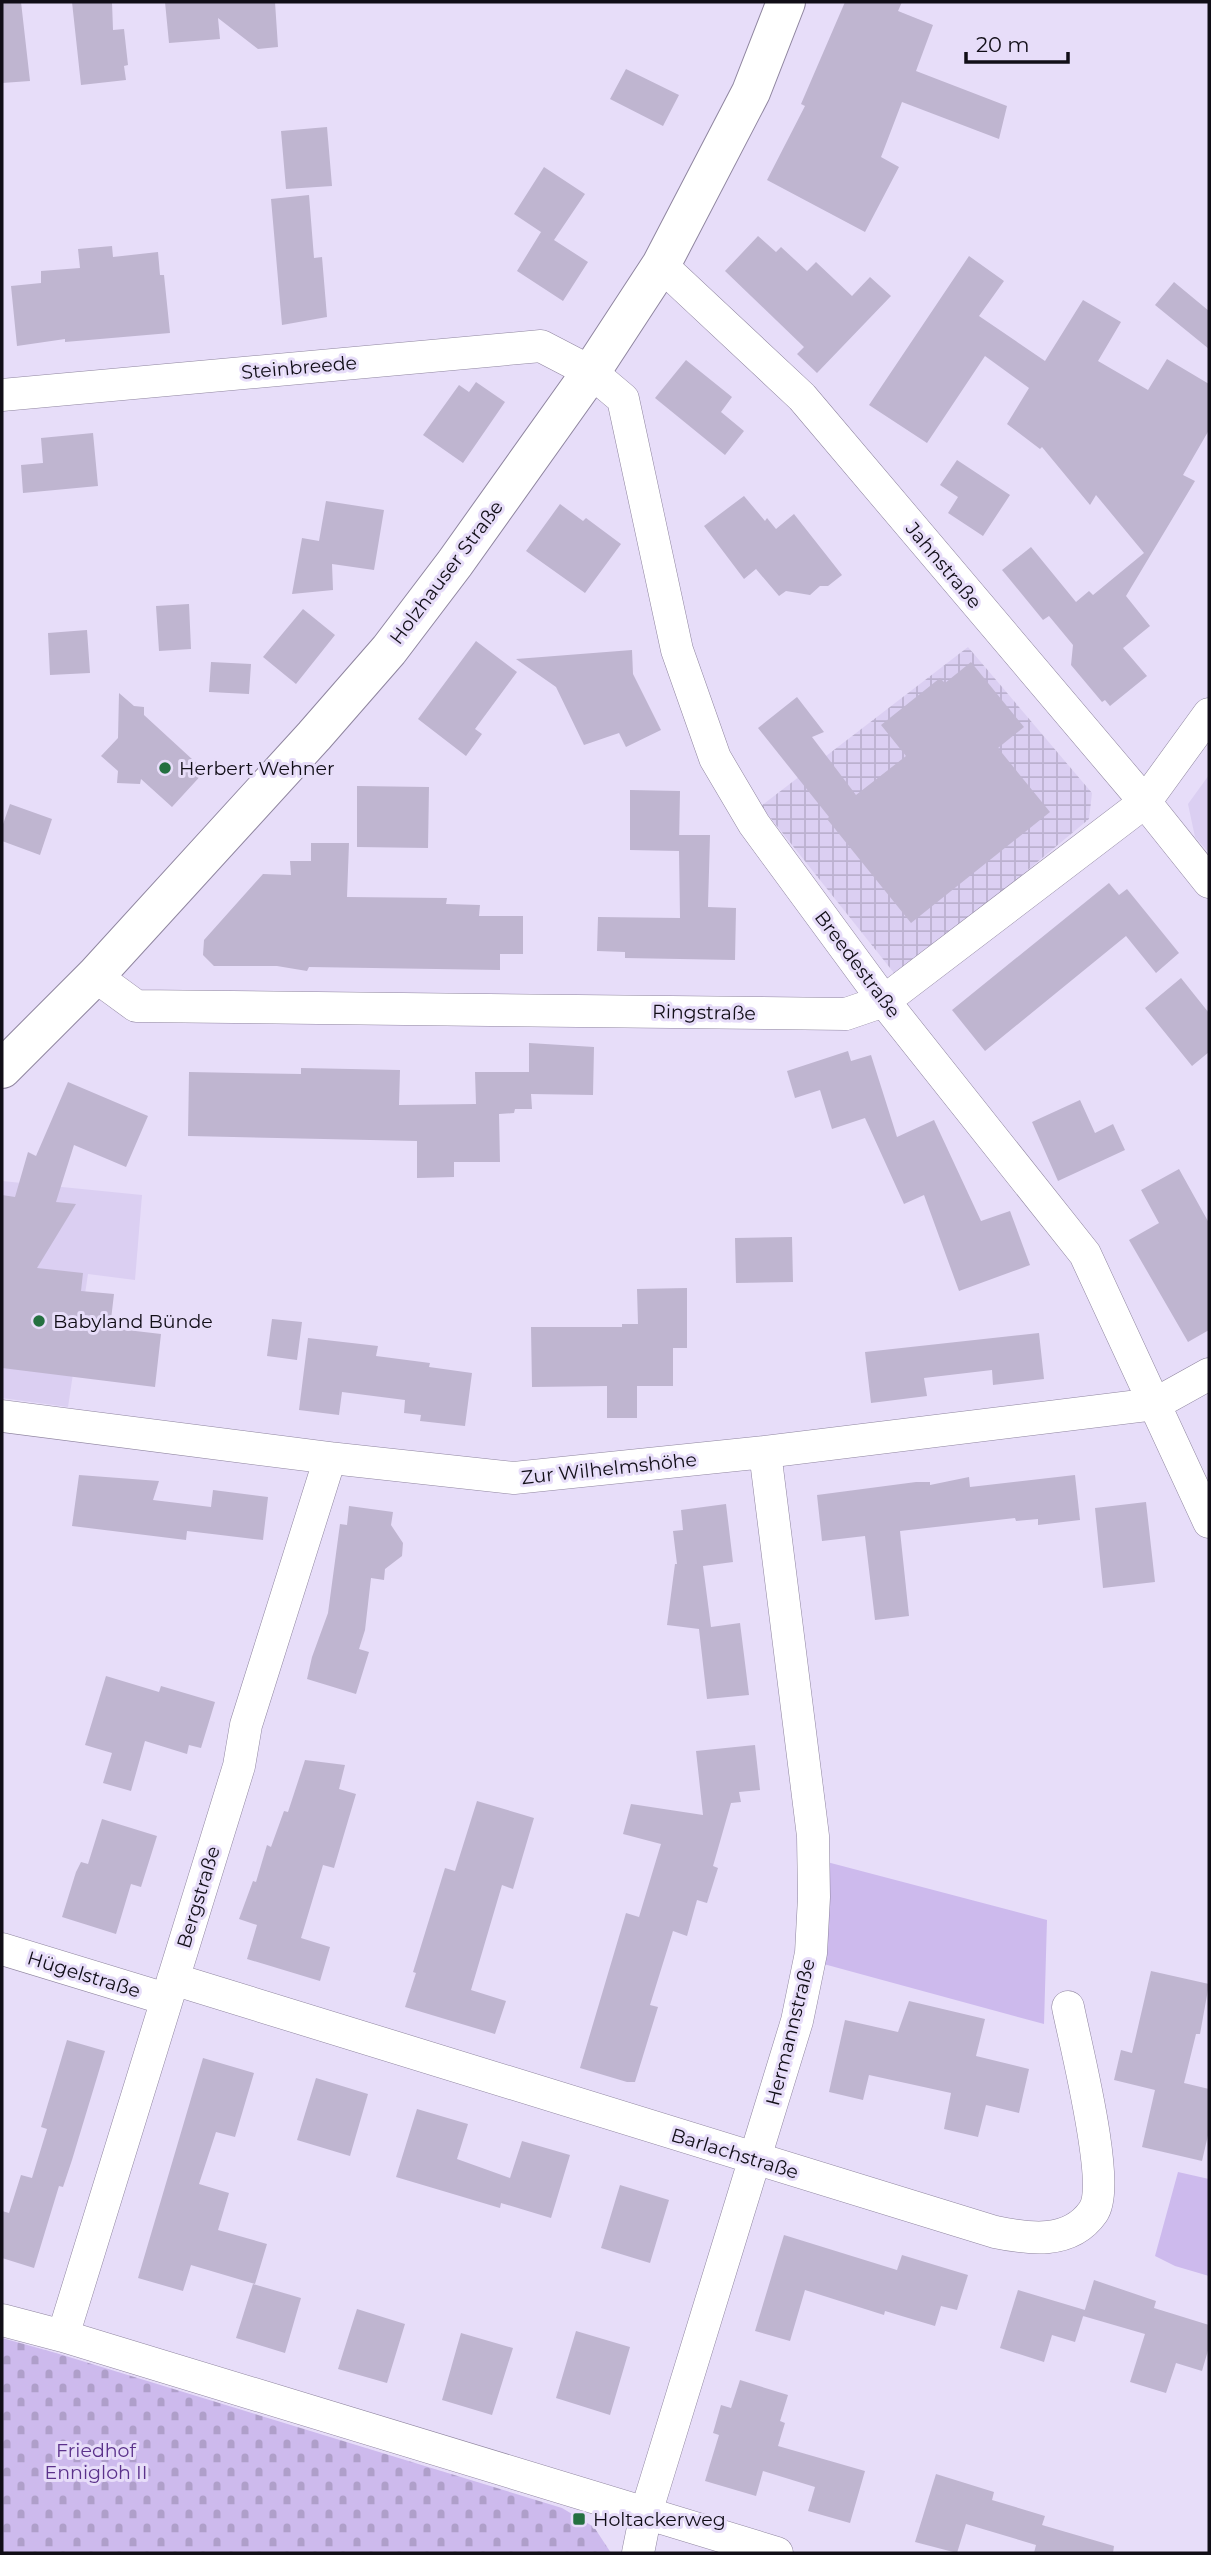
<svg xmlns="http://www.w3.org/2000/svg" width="1211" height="2555" viewBox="0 0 1211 2555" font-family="Montserrat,sans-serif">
<defs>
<pattern id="industrial-grid" width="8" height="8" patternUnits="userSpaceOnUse" patternTransform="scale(1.75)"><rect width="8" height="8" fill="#dbcff2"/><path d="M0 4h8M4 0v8" fill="none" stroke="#bbb1cf"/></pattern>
<pattern id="cemetery-stones" width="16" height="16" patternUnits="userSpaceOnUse" patternTransform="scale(1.75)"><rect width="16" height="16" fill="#cdbaed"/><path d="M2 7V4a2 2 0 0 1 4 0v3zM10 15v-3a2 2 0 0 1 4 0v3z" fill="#af9fca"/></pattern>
</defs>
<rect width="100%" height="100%" fill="#e7ddf9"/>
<path fill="#dbcff2" d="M1209,775v78l-14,-16 -7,-33z
M2,1181l140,14 -7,85 -47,-6 -20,133 -66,-9z"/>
<path fill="url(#industrial-grid)" d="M968,647l124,146 -3,26 -191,159 -137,-172z"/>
<path fill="#cdbaed" d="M827,1862l220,58 -3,104 -224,-61z
M1178,2172l31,7v97l-34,-10 -20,-10z"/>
<path fill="url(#cemetery-stones)" d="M2,2338l54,15 506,155 32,19 17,26h-609z"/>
<path fill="#bfb5d0" d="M2,2h19l9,79 -28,2z
M72,2h40l1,28 11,-1 4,36 -4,1 2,14 -45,5z
M165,2h110l3,45 -20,2 -40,-31 2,21 -51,4z
M845,2h57l-4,9 35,14 -17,46 91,35 -8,33 -97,-37 -21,55 18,10 -34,65 -98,-52 38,-74 -4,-2z
M626,69l53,26 -16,31 -53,-27z
M327,127l5,59 -46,3 -5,-58z
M544,167l41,27 -31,46 34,22 -25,39 -46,-30 24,-39 12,8 -39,-26z
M309,195l5,63 8,-1 5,60 -45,8 -11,-126z
M758,236l18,16 5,-5 26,24 9,-9 36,34 18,-19 21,19 -74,77 -20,-19 7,-7 -79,-76z
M112,246l1,11 45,-5 2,23h4l6,58 -105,9v-3l-48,7 -6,-60 30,-3v-12l39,-3 -2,-19z
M969,256l35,25 -25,35 66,45 38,-61 38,22 -23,39 50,29 19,-31 42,25v46l-26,45 12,6 -69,115 24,30 -27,22 24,28 -37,30 -5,-6 -3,2 -31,-37 2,-20 -24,-29 -6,4 -41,-50 29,-23 45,55 13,-11 4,4 51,-42 -48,-58 -6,10 -48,-58 -2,2 -33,-25 22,-36 -44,-32 -58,87 -58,-38z
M1174,282l35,29v38l-54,-44z
M686,360l46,37 -11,15 23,19 -19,24 -70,-57z
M476,382l29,20 -42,61 -40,-28 36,-50 10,7z
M93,433l5,53 -75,7 -2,-28 22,-2 -2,-25z
M957,460l53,35 -27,41 -35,-23 10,-16 -18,-12z
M744,496l21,25 2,-3 9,11 18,-15 48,61 -14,11h-8l-10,9 -24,-4 -7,5 -23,-27 -12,10 -40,-53z
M326,501l58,9 -10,60 -42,-6 1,26 -41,4 10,-56 17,3z
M560,504l23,17 3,-3 35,26 -36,49 -59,-42z
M189,604l2,45 -32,2 -3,-45z
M303,609l32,26 -39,49 -33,-27z
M87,630l3,43 -40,2 -2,-42z
M476,641l41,31 -42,57 7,5 -16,22 -48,-37z
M632,650l1,24 28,56 -35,17 -7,-14 -35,12 -28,-58 -40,-28z
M211,662l40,2 -2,30 -40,-2z
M971,662l53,65 -26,21 52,64 -139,111 -84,-104 2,-2 -71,-89 39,-31 27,35 -12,5 44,58 50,-39 -25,-31 59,-47 5,5z
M119,693l15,13 10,1v8l61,56 -33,36 -31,-28 -1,5 -23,-1 1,-12 -17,-15 17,-18z
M357,786l72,1 -1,61 -71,-1z
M630,790l50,1 -1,54v-10h31l-2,72 28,1 -1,52 -110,-2v-6l-28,-1 1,-34 82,1 -1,-67 -49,-1z
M10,804l42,15 -12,36 -38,-14v-14z
M311,843h38l-2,54 100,1 -1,6 34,1 -1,11h44v38h-23v16l-191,-3 -2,4 -30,-5h-63l-11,-11 1,-15 59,-66 28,1 -1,-14h21z
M1109,883l10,12 8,-6 52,64 -23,20 -30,-37 -141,115 -33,-41z
M1181,978l28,35v39l-17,14 -47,-58z
M529,1043l65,4 -1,48 -62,-1 1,15h-17l-1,4 -15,1 1,48h-46v15l-37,1v-37l-229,-5 1,-64 112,2v-6l99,2 -1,35 77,-1 -1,-32h54z
M848,1051l3,10 20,-6 26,82 37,-17 47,101 29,-10 20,54 -71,26 -35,-96 -20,9 -39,-86 -33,11 -12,-39 -25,8 -8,-27z
M68,1082l80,34 -22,51 -52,-22 -18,57 20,2 -39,64 46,5 -2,18 33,3 -4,34 51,6 -6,53 -153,-19v-173l13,2 13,-45 8,4z
M1080,1100l15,33 18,-9 12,26 -67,31 -26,-59z
M1179,1169l30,54v107l-21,12 -59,-102 30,-17 -18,-33z
M792,1237l1,45 -57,1 -1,-45z
M687,1288v60h-14v38h-36v32h-30v-32l-75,1 -1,-60h91v-3h16l-1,-35z
M272,1319l30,3 -5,38 -30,-4z
M1039,1333l5,46 -51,6 -1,-15 -68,8 3,18 -56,7 -6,-51z
M308,1338l70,8 -2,10 54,7 -1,4 43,6 -7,53 -45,-5 1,-6 -17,-2 1,-13 -63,-8 -3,23 -40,-5z
M79,1475l80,6 -6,19 58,7 2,-17 55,7 -5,43 -76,-9 -1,9 -114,-14z
M1075,1475l5,45 -42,5v-6l-22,2 -1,-3 -115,13 9,85 -34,4 -10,-84 -43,5 -5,-46 99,-13h14v3l39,-8 1,10z
M1146,1502l9,80 -52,6 -8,-80z
M726,1504l7,58 -30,4 8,61 29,-4 9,72 -42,4 -8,-70 -32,-4 8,-61h2l-4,-33 10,-1 -2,-20z
M349,1506l44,6 -2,13 12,18 -1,13 -17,13 -1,11 -13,-2 -6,52 -6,19 10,3 -13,42 -49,-15 5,-22 16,-44 12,-89 7,1z
M106,1676l53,16 2,-6 54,16 -14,46 -12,-3 -2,9 -42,-13 -14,50 -28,-8 9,-30 -27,-8z
M755,1745l5,45 -21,2 2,10 -10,1 -18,63 5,2 -11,35 -10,-3 -10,36 -14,-5 -23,74 8,2 -23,75h-8l-47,-14 46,-155 13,4 22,-73 -38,-10 8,-30 72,11 -7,-64z
M305,1760l40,5 -6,24 17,5 -22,74 -11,-3 -22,73 29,9 -10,34 -73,-22 10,-34 -18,-6 14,-38 3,1 11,-37 4,2 13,-36 4,1z
M477,1801l57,17 -21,71 -11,-4 -31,105 35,11 -11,33 -90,-27 11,-34 -3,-1 32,-104 10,3z
M102,1819l55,17 -16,51 -10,-3 -15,50 -54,-17 14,-45 5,-10 7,2z
M1151,1971l58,13 -9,50h-4l-12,49 25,6v42l-7,30 -60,-14 13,-57 -41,-10 7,-30 11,3z
M909,2001l76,18 -9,37 53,13 -10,44 -33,-8 -8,32 -34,-8 7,-36 -82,-18 -6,25 -34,-8 16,-72 53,12z
M67,2040l38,11 -33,109 -9,27 -4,-1 -25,82 -32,-10v-47l7,2 12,-38 11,3 15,-49 -6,-2z
M203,2058l51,15 -19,64 -19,-5 -17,52 30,9 -11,37 49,14 -12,40 -64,-19 -8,26 -45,-13z
M316,2078l52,16 -18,62 -53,-16z
M417,2109l51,15 -11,35 53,19 12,-37 48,14 -19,63 -50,-15 -1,5 -104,-31z
M620,2185l49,15 -19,63 -49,-15z
M784,2235l113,35 5,-15 66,20 -11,35 -16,-4 -6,20 -50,-15 -1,4 -79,-25 -15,51 -35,-10z
M1094,2280l62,21 -2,7 55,17v22l-7,24 -26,-8 -10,30 -36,-11 15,-48 -62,-18z
M253,2284l48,14 -16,55 -49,-15z
M1018,2290l67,20 -10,32 -23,-7 -8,27 -44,-14z
M357,2309l48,15 -18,59 -49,-14z
M576,2331l54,16 -20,68 -54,-17z
M461,2333l52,15 -21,67 -50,-15z
M740,2380l48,15 -8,26 5,2 -7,23 87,25 -15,52 -42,-12 7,-24 -52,-16 -7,25 -51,-15 14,-46 -6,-2 8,-28 10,3z
M936,2474l58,18 -2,8 53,16 -3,9 72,21 -1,7h-79l2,-8 -70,-21 -9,29 -42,-11z"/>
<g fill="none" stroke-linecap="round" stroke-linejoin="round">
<defs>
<path id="street" d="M661,265l141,132 343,405 64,80
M2,395l539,-49 50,26 32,27 54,251 38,108 39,66 130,177 201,253 124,268
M95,976l41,30 710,8 38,-13 261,-199 64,-88
M2,1416l328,42 184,20 251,-26 390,-48 54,-30
M2,1949l164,50
M173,1979l822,253c34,7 75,13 98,-20 19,-27 -18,-169 -25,-205
M2,2320l61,16 714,217
M63,2336l176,-570 7,-41 84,-267
M638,2553l8,-40 151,-492 14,-68 3,-56 -1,-61 -48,-384"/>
<path id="secondary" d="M2,1069l93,-93 219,-240 75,-86 66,-87 136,-191 70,-107 90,-173 35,-90"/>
</defs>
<use href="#street" stroke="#8f859f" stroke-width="33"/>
<use href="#secondary" stroke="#8f859f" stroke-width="40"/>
<use href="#street" stroke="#fff" stroke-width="32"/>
<use href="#secondary" stroke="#fff" stroke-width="38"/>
</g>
<g fill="#247040" stroke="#e7ddf9" stroke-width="2.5">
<circle cx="165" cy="768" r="7"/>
<circle cx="39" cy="1321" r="7"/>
<rect x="572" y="2512" width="14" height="14" rx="3.5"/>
</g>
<g text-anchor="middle" stroke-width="6" stroke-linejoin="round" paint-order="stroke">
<g font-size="19" fill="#110e17" stroke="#e7ddf9">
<text transform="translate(299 367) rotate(-5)" y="7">Steinbreede</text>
<text transform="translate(944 565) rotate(50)" y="7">Jahnstraße</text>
<text transform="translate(446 572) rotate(-53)" y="7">Holzhauser Straße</text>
<text transform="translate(858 964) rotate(53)" y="7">Breedestraße</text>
<text transform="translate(704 1012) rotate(1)" y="7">Ringstraße</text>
<text transform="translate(609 1468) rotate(-6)" y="7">Zur Wilhelmshöhe</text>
<text transform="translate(198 1897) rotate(-73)" y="7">Bergstraße</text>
<text transform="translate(84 1974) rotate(17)" y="7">Hügelstraße</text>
<text transform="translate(790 2032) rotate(-76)" y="7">Hermannstraße</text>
<text transform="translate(735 2153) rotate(17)" y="7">Barlachstraße</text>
</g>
<g font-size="19" fill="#110e17" stroke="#e7ddf9" text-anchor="start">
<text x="179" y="775">Herbert Wehner</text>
<text x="53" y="1328">Babyland Bünde</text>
<text x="593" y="2526">Holtackerweg</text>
</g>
<g font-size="19" fill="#5b328b" stroke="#e7ddf9">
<text x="96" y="2457">Friedhof<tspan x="96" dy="22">Ennigloh II</tspan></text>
</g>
</g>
<rect width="1211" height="2555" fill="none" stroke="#110e17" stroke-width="7"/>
<path d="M966 52v10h102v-10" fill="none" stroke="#110e17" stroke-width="3.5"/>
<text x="976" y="52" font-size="21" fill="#110e17" stroke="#e7ddf9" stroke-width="5" paint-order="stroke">20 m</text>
</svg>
